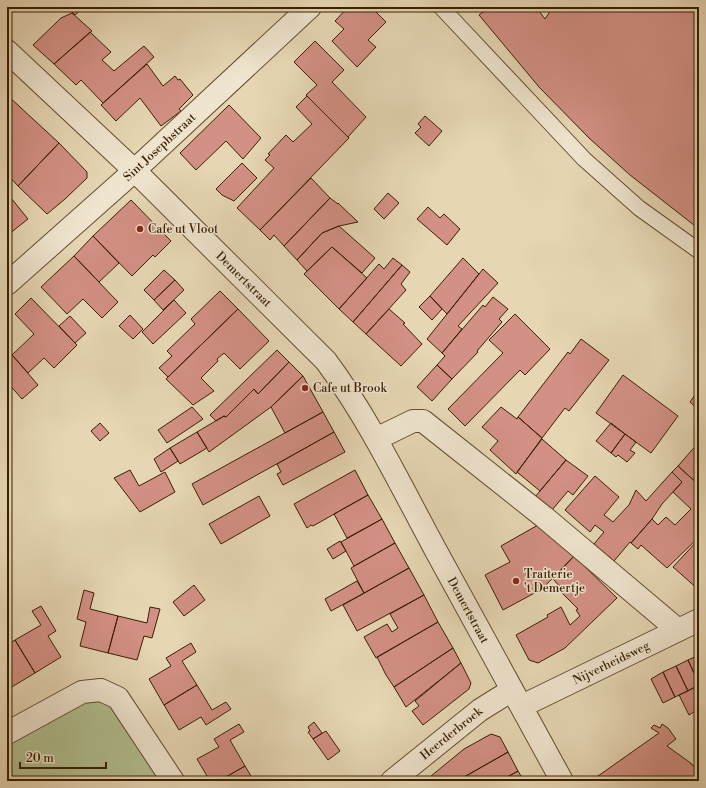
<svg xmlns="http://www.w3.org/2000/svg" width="706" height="788" viewBox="0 0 706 788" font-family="'Libre Bodoni',serif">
<rect width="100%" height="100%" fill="#e6d6b4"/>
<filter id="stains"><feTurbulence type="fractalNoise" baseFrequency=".005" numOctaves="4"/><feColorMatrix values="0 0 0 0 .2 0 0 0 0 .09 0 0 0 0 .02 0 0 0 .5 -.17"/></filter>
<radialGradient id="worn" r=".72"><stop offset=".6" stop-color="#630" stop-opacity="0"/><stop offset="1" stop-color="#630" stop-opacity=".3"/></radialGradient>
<path fill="#b1bf90" stroke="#756f48" d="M98,698l14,6 52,77h-157v-39l76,-43z"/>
<path fill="#d39085" stroke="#391f01" d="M67,7h17l-9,8z
M348,7h23l15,15 -18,18 8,7 -19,20 -25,-26 12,-12 -9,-8z
M490,7h46l9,12 8,-12h146v222l-69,-54 -41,-37 -50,-51 -60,-72z
M72,13l20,18 -38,33 -21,-19 28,-27z
M90,32l21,20 -9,8 12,11 30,-25 10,11 -51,46 -22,-23 -5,5 -22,-21z
M315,41l29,29 -12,12 34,35 -18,20 -42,-42 11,-10 -23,-23z
M147,64l16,22 12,-10 3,4 2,-1 13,16 -14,14 2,2 -20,15 -21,-28 -24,23 -15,-16z
M7,95l52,48 -41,43 -11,-12z
M307,96l42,42 -89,92 -23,-22 37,-40 -9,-8 5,-5 -2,-1 18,-19 7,7 19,-18 -16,-17z
M229,105l32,33 -18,21 -17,-18 -30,29 -16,-17z
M425,116l17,15 -13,15 -14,-13 6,-6 -3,-3z
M59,143l28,29v6l-22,21 -18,15 -29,-28z
M242,163l15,15 -23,23 -12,-6 -6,-6z
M311,178l19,20 -46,48 -10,-11 -4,5 -10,-10z
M7,193l21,26 -19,15 -2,-2z
M388,193l11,10 -15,16 -10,-10z
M330,198l8,6v-1l20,19 -19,4 -17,7 -25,27 -13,-14z
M131,200l40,41 -16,16 -2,-2 -21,21 -39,-40z
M428,207l12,11 4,-4 16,15 -13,16 -30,-26z
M339,226l36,32 -13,15 -30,-26 -25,24 -10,-11 25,-27z
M93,236l26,27 -20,19 -25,-26z
M332,247l35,31 -28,31 -35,-35z
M74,256l44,46 -16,16 -19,-19 -16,15 -26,-27z
M393,258l9,7 -49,57 -14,-13 40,-45 5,5z
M463,258l16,16 -32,40 -17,-18z
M402,265l8,7 -9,12 5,6 -40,44 -13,-12z
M483,269l15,14 -40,43 4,3 -20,24 -15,-14z
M164,270l11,10 -21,20 -10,-10z
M175,280l9,10 -21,20 -9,-10z
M220,291l18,18 -70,68 -9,-9 13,-12 -5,-5 28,-27 -4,-5z
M430,296l12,13 -10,11 -13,-13z
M493,297l15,12 -9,10 3,3 -25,29 1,1 -26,27 -15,-14 8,-9 -3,-3 41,-48 2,2z
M31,298l46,47 -23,23 -10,-10 -16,15 -16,-18 22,-21 -19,-20z
M174,300l12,13 -33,31 -11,-12z
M238,309l31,32 -29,28 -16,-16 -7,6 1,2 -17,17 13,13 -21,14 -27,-26z
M389,309l16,14 -2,1 19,20 -21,22 -35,-32z
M515,314l35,35 -25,26 -5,-5 -55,56 -17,-17 55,-56 -14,-13z
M130,315l13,14 -10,10 -14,-13z
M70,316l16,17 -11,10 -16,-17z
M581,339l28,21 -40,51 -4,-3 -23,30 -24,-21 50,-65 2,2z
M7,349l31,36 -16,14 -15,-17z
M277,350l12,12 -31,32 -4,-5 -28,28 -2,-1 -8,5 -6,-6z
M289,362l14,14 -32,31 -62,45 -12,-20 27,-16 2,1 28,-28 4,5z
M437,365l15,14 -20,22 -15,-14z
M623,375l55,41 -27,37 -55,-40z
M303,376l20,36 -38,21 -14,-26z
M699,389v21l-9,-8z
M192,407l11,12 -36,24 -9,-13z
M501,407l16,12 1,-2 24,21 -26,36 -26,-24 8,-9 -16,-14z
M323,412l11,20 -131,73 -11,-21z
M100,423l9,10 -9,8 -9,-10z
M611,423l14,11 -14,19 -15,-12z
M197,432l10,16 -27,16 -10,-16z
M334,432l11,20 -62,33 -6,-11 4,-2 -4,-8z
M625,434l11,8 -6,8 5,3 -8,9 -9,-7 -2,2 -5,-4z
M542,439l24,21 -26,31 -23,-19z
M699,442v43l-21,-19z
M170,448l8,13 -17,11 -7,-13z
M566,460l22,16 -15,19 -5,-4 -16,19 -17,-13z
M678,466l21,19v52l-32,31 -26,-23 -3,4 -7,-6 21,-24 6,6 8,-8 9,8 16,-16 -18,-17 9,-10 -10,-10z
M130,470l9,16 26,-14 10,20 -35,20 -26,-34z
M355,470l13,25 -55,31 -2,-1 -4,3 -13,-24z
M672,472l10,10 -20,22 -10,15 -21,24 -1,-1 -16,19 -20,-17 10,-12 -9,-7 -5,7 -25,-22 30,-34 24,21 -15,18 9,7 16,-17 7,-15 10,11z
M368,495l14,24 -35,19 -13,-24z
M259,496l11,20 -49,28 -12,-20z
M382,519l13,24 -41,23 -13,-24z
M538,525l36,31 -32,33 -39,21 -18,-35 25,-13 -9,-16z
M699,539v51l-26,-23z
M340,541l6,10 -13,8 -6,-10z
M395,543l14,25 -45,25 -13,-25z
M574,556l43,42 -52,50 -27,15 -9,-3 -13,-25 32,-18 -1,-2 14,-8 9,18 10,-9 -4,-6 2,-1 -18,-18 2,-2 -9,-10z
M409,568l15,27 -67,36 -14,-26z
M357,581l7,12 -33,18 -6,-12z
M194,585l11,15 -21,16 -11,-14z
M84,590l10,3 -4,16 28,7 -10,37 -28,-7 6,-24 -9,-3z
M424,595l14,27 -62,36 -12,-21 23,-13 5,8 6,-4 -8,-14z
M41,606l15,25 -8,5 13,21 -26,16 -20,-33 26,-15 -9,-14z
M150,607l10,2 -8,29 -8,-2 -7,24 -29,-7 10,-37 29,7z
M438,622l15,26 -59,39 -8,-12 -9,-18z
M15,640l20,33 -25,15 -3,-5v-38z
M191,643l5,9 -14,9 15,24 -33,20 -15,-26 22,-13 -5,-8z
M453,648l8,15 -55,44 -12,-20z
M699,655v28l-11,-23z
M688,660l11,25 -11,6 -12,-25z
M461,663l10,20 -2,6 -46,36 -11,-14 7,-5 -4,-5z
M676,666l12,25 -13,6 -12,-25z
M663,672l12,25 -12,6 -12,-24z
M197,685l15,25 14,-8 5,7 -25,16 -5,-8 -22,13 -15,-25z
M699,685v29l-3,2 -2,-4 -5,3 -10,-20z
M314,722l8,11 -9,6 -5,-7 2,-1 -2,-4z
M239,724l5,8 -14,8 15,26 -26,15h-9l-13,-22 22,-12 -5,-8z
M662,724l6,4 8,11 -9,7 25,18v1l7,5v11h-108l68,-48 -8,-5 3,-3 6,3z
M326,731l14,20 -12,9 -15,-21z
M491,734l9,3 8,15 -51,29h-32l39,-32z
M508,752l10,19 -18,10h-40l-1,-1z
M245,766l9,15h-35z
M518,771l6,10h-24z"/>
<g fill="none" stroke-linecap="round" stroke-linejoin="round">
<defs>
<path id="lane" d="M441,7l143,152 55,49 60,43"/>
<g id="street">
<path id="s1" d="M7,51l127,119 192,191c43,58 75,125 109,188 42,78 85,155 127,232"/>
<path id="s2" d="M7,284l116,-103 187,-174"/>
<path d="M376,439l37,-18h10l121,96 134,113"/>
<path id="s3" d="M522,706l177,-86"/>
<path d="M7,733l75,-41 19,-2 17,8 55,83"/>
<path id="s4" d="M392,781l88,-71 32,-20"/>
</g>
</defs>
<use href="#lane" stroke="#644d2e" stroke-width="17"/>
<use href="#street" stroke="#644d2e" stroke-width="24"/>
<use href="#lane" stroke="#efe4ce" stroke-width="15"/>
<use href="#street" stroke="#efe4ce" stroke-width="22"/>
</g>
<g fill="#8f2418" stroke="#efe4ce" stroke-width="1.5">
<circle cx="140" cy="229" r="4"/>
<circle cx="305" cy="388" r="4"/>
<circle cx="516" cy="581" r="4"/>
</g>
<g text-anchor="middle" stroke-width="3" stroke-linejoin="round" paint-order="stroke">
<g font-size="12" fill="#391f01" stroke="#efe4ce">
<text dy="4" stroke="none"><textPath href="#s2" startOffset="205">Sint Josephstraat</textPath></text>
<text dy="4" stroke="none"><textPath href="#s1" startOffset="329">Demertstraat</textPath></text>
<text dy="4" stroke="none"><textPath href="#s1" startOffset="732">Demertstraat</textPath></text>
<text dy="4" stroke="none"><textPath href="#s3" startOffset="99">Nijverheidsweg</textPath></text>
<text dy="4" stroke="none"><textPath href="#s4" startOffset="76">Heerderbroek</textPath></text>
</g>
<g font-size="12" fill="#391f01" stroke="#efe4ce" text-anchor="start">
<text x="148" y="233">Cafe ut Vloot</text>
<text x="313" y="392">Cafe ut Brook</text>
<text x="524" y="578">Traiterie<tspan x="524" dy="14">'t Demertje</tspan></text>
</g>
</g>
<rect width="706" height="788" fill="none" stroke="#e6d6b4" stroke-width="24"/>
<rect x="8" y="8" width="690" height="772" fill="none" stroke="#391f01" stroke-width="2"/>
<rect x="12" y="12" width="682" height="764" fill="none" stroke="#391f01"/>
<path d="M20 762v6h86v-6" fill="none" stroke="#391f01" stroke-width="2"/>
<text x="26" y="762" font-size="12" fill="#391f01" stroke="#efe4ce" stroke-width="3" paint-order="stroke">20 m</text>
<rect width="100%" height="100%" filter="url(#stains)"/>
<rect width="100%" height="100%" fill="url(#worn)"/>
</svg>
